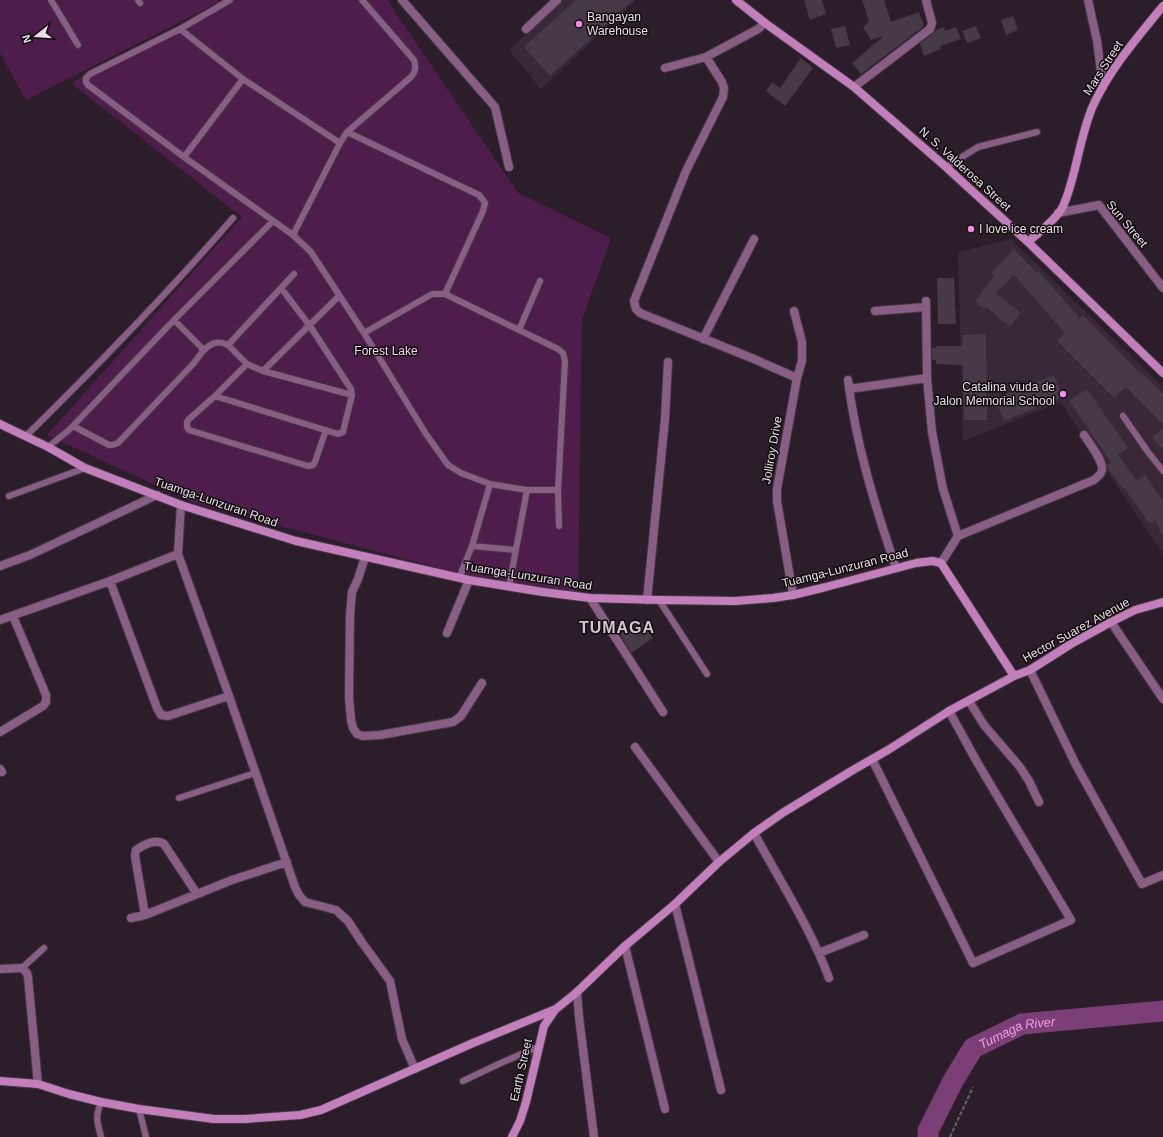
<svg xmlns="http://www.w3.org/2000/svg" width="1163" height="1137" viewBox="0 0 1163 1137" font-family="Arial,sans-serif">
<rect width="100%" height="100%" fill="#2b1e2a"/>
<path fill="#392837" d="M562,0h74l-95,89 -32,-39z
M1011,239l152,148v167l-103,-152 -97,39 -5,-189z"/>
<path fill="#4f1d4b" d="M0,0h218l1,2 -193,98 -26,-47z
M220,0h167l131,193 93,45 -29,82 -4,273 -120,-20 -264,-70 -147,-68 195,-218 -171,-134 150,-80z"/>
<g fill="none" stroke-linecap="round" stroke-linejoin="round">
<path stroke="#7b3e76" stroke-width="21" id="s1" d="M928,1137v-6l25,-50 20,-33 49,-24 141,-13"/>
</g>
<path fill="#473945" d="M576,0h57l-83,76 -26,-29z
M804,0h18l4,14 -16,6z
M862,0h22l7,22 28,-10 5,14 -63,48 -9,-11 32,-27 -13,4 -8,-13 6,-6z
M1013,16l5,14 -12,5 -5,-15z
M845,26l5,19 -14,3 -5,-19z
M976,26l5,12 -14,5 -5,-12z
M944,27l1,4 11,-4 5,12 -21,7 1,3 -17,7 -4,-12 13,-11 3,-3z
M801,58l12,10 -28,38 -19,-15 6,-9 8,6z
M1014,249l22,23 2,-1 42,47 3,-3 59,60 1,-1 20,20v31l-37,-38 -12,11 -57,-57 8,-8 -51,-58 -18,18 25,20 -11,14 -24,-20 -2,2 -9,-7 19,-26 -3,-3z
M937,278h17l2,46h-18z
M986,334l1,86h-23l-1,-55 -27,-1v-4h-4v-12h4v-2h27l-1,-11z
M1054,375l9,22 -59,24 -9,-22z
M1087,389l41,59 -10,7 19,26 8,-6 18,26v36l-8,-17 -5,4 -26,-36 -1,1 -16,-22v-2l4,-3 -42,-61z
M1163,427v22l-11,-11z
M640,620l13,18 -22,15 -11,-19z"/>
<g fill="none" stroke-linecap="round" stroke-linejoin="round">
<defs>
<path id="lane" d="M51,0l27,45
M138,0l2,3
M230,0l-50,29 -90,45 -4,4v4l2,3 96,72 109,78 18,17 53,81 62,101 22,31 13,8 29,11 37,6h31
M180,29l63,50 97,64
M347,132l132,63 6,8 -2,8 -38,83
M184,157l59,-78
M946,167l32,-20 59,-15
M293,235l47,-92 7,-11 64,-55c5,-6 5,-10 3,-17l-52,-60
M294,274l-66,71 19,19 16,7 89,24
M519,330l21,-49
M364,333l68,-39h13l113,55 5,4 2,8 -7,129 1,36
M203,351c8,-8 14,-11 25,-6
M247,364l-32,32 -26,23 -2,3v5l2,3 119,36 5,-1 2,-3 11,-32
M263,371l76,-75
M215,396l123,38 5,-2 9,-37 -1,-6 -41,-63 -29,-38
M1123,416l25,36 15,19
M73,426l36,19h3l6,-2 76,-80 9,-12 -2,-4 -27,-27
M26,436c71,-70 141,-142 207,-218
M48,447l21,-17 105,-110 99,-99
M9,496l76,-28
M472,546l43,4
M459,578l13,-32 18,-62
M509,587l18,-97
M659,600l48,74
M179,798l76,-25
M22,968l22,-20
M463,1081l40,-19 35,-15
M139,1109l7,28
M101,1137c-4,-16 -6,-19 0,-35"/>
<path id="street" d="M402,0l93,107 14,60
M1088,0l9,41 6,46
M526,29l31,-29
M706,57l16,25 2,6 -1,9 -37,74 -52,130 2,8 4,4 114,46 43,19
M665,68l41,-11 52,-28 7,-6
M854,87l76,-58 2,-6 -6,-23
M1058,213l41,-8 64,83
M926,301l1,77 5,54 11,57 15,47
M875,311l51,-4
M703,339l51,-100
M848,380c8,65 27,126 48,188
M849,389l78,-11
M181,505l-3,49 51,142 66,191 4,8 6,7 31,8 12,11 13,20 29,40 12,58 13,30
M365,557l-7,22 -6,13 -2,23 -1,82 2,23 2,8 4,6 6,2 17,-1 73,-13 8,-6 21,-33
M941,563l17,-27 136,-56c3,-3 8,-6 8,-10 1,-10 -13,-27 -18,-35
M0,566l30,-11 127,-60
M110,581l47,127 4,7 7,1 61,-20
M793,595l-16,-94v-12l20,-111 5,-17v-19l-8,-31
M590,598l73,114
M647,600l18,-181 3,-57
M0,620l110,-39 68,-27
M1111,622l52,77
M447,633l22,-53
M1030,670l46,95 66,119 21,-9
M969,701l15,24 36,42 9,14 10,21
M0,732l43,-26 3,-4v-7l-33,-79
M635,747l84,115
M872,759l101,204 98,-43 -94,-158 -28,-51
M0,769l2,3
M754,833c26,48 56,94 75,145
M675,904l46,186
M145,915l-10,-59 1,-6c7,-5 20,-12 28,-6l33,50
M131,918l14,-3 87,-35 55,-18
M625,946l40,163
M819,953l45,-18
M0,969l22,-1 5,5 1,4 10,107
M577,992l2,25 15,120"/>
<path id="secondary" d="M736,0l29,23 89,64 92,80 82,75 135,131
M1028,242c11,-10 24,-19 33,-32 6,-10 9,-23 12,-34 6,-22 10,-46 19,-68 16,-37 45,-70 71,-102
M0,424l48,23 37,21 96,37 115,36 173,39 74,12 47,6 69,2 76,1 38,-3 20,-3 33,-8 90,-24 16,-2 9,2 73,113
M0,1081l38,3 31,10 32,8 38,7 75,10h31l55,-4 21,-5 152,-67 83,-34 21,-17 48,-46 50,-42 44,-42 35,-29 30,-21 69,-42 35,-20 61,-39 65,-35 16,-6 41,-26 40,-22 24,-12 28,-8
M512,1137l8,-16 6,-19 18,-76 11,-16"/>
</defs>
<use href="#lane" stroke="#453944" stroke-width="8"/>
<use href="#street" stroke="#453944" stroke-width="10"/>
<use href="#secondary" stroke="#453944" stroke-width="10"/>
<path stroke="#6c606b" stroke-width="2" stroke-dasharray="4 2" stroke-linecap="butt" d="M950,1137l23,-50"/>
<use href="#lane" stroke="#895e84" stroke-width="6"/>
<use href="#street" stroke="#895e84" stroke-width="8"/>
<use href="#secondary" stroke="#c37ebc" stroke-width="8"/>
</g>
<g fill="#f688ed" stroke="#100b0f" stroke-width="1.5">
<circle cx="579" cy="24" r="4"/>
<circle cx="971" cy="229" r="4"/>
<circle cx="1063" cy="394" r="4"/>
</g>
<g text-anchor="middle" stroke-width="3" stroke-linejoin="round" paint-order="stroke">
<g font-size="12" fill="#e6dde5" stroke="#100b0f" text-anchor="start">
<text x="587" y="21">Bangayan<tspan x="587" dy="14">Warehouse</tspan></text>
<text x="979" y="233">I love ice cream</text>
<text x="1055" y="391" text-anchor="end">Catalina viuda de<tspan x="1055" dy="14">Jalon Memorial School</tspan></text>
</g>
<g font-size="12" fill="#e6dde5" stroke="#100b0f">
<text transform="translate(1103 68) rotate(-57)" y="4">Mars Street</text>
<text transform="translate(965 169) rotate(42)" y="4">N. S. Valderosa Street</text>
<text transform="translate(1127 224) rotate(50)" y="4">Sun Street</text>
<text transform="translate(772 450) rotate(-80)" y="4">Jolliroy Drive</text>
<text transform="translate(216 502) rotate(19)" y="4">Tuamga-Lunzuran Road</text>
<text transform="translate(845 568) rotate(-14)" y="4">Tuamga-Lunzuran Road</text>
<text transform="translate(528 576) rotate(9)" y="4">Tuamga-Lunzuran Road</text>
<text transform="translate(1076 630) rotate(-29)" y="4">Hector Suarez Avenue</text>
<text transform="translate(521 1070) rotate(-77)" y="4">Earth Street</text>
</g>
<g font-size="12" fill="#f6d2f1" stroke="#100b0f">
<text x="386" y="355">Forest Lake</text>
</g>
<g font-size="13" font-style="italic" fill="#f39cea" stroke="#100b0f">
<text dy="5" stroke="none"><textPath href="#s1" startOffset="148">Tumaga River</textPath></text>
</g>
<g font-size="16" font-weight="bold" letter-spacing="1" fill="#d5c4d2" stroke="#100b0f">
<text x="617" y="633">TUMAGA</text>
</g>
</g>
<g transform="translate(36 36) rotate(253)" stroke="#100b0f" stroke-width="3" paint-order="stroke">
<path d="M0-3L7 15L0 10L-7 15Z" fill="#e6dde5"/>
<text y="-6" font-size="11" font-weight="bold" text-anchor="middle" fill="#e6dde5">N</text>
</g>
</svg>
